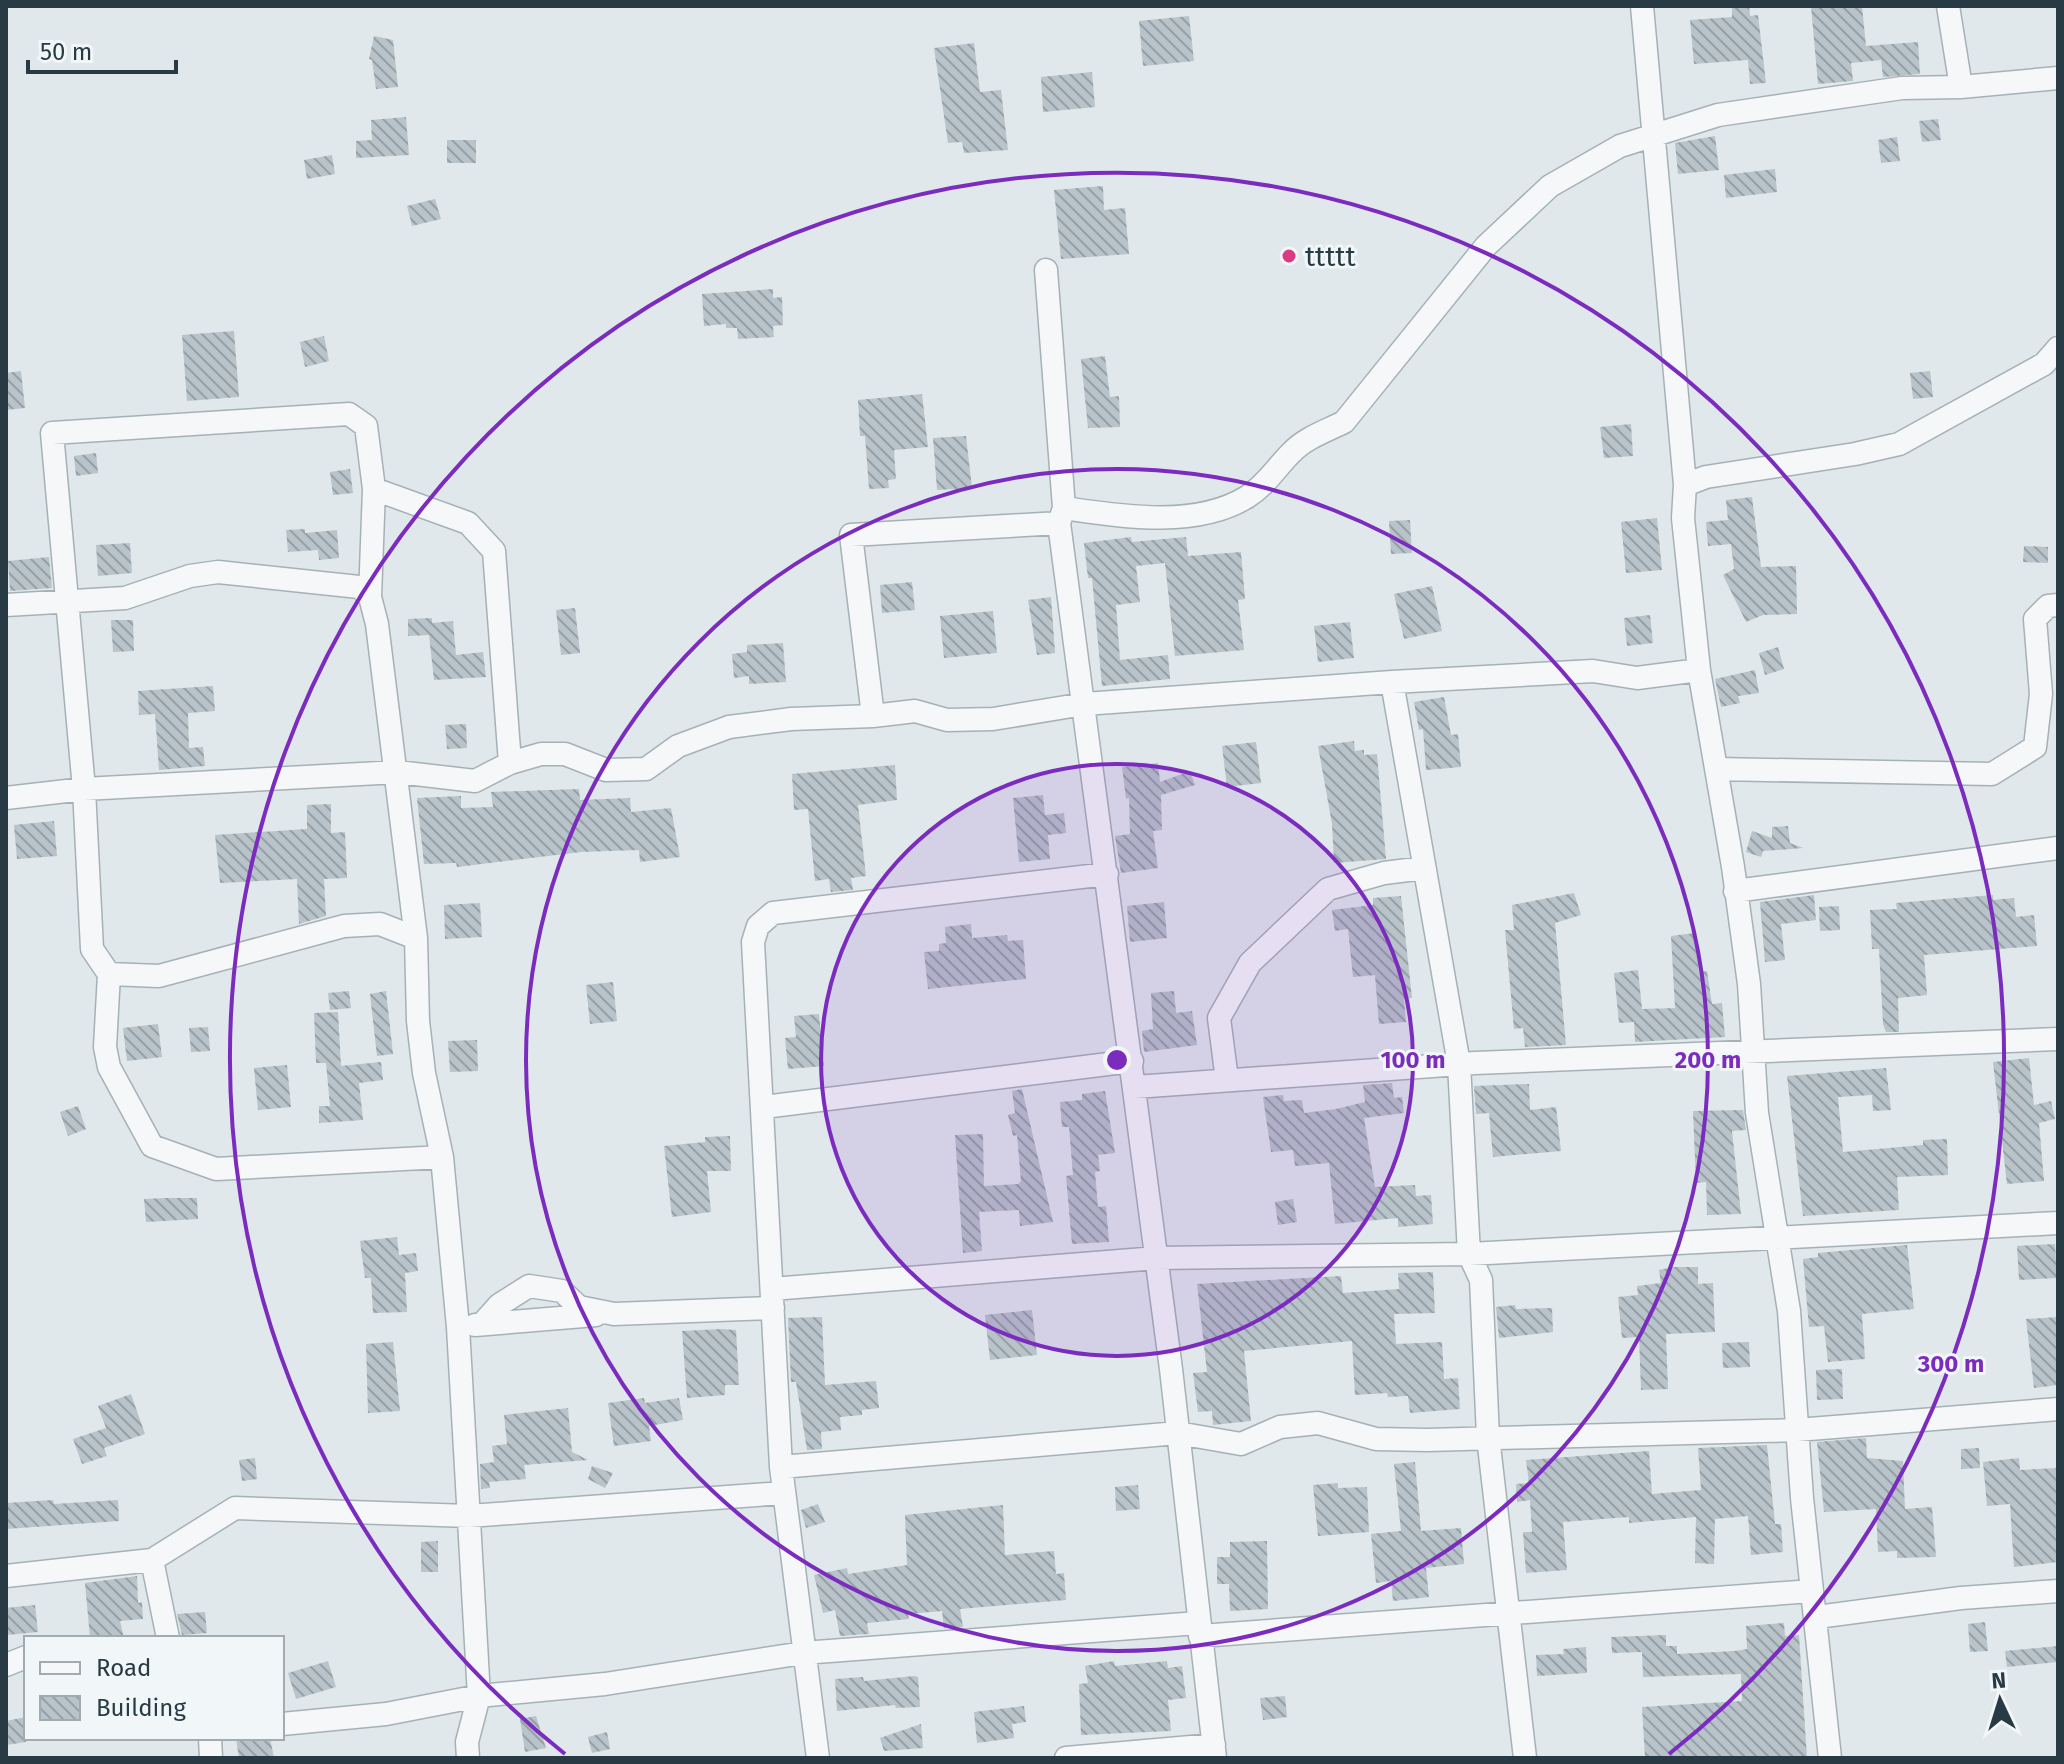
<svg xmlns="http://www.w3.org/2000/svg" width="2064" height="1764" viewBox="0 0 2064 1764" font-family="'Fira Sans',sans-serif">
<defs>
<pattern id="building-back-hatch" width="6" height="6" patternUnits="userSpaceOnUse" patternTransform="scale(2)"><rect width="6" height="6" fill="#b8c3ca"/><path d="M-1 5l2 2M0 0l6 6M5-1l2 2" fill="none" stroke="#96a0a6"/></pattern>
</defs>
<rect width="100%" height="100%" fill="#e1e8eb"/>
<path fill="url(#building-back-hatch)" d="M1732,6h17l1,10 8,-1 8,68 -16,1 -2,-24 -54,4 -4,-44 42,-3z
M1811,6h51l4,40 52,-4 2,32 -37,3 -2,-17 -30,3 2,18 -35,3z
M1189,16l5,45 -51,5 -4,-45z
M374,36l19,4 5,47 -22,2 -4,-29 -3,-1z
M974,43l6,49 21,-2 7,60 -44,3 -2,-11 -14,1 -14,-95z
M1092,72l3,35 -52,5 -2,-35z
M406,117l3,38 -53,3v-17l16,-1 -1,-20z
M1938,119l3,21 -19,2 -3,-21z
M1715,136l4,34 -41,4 -3,-31z
M1897,137l3,24 -19,2 -3,-23z
M447,140h29v23h-29z
M332,155l3,19 -28,5 -3,-19z
M1775,169l2,23 -51,6 -2,-23z
M1103,186l1,24 21,-2 4,46 -68,5 -7,-69z
M435,199l6,20 -29,7 -5,-20z
M773,289v9l9,-1 1,28 -10,1 1,11 -36,2 -1,-11h-11v-4l-22,2 -2,-32z
M234,331l5,66 -52,4 -5,-66z
M324,336l5,25 -24,6 -5,-25z
M1105,356l5,41 9,-1 1,31 -32,1 -7,-69z
M21,371l4,37 -19,2v-37z
M1930,371l3,26 -20,2 -3,-26z
M922,394l6,53 -34,3 2,29 -8,1 1,8 -20,1 -4,-53h-5l-2,-36z
M1631,424l2,32 -29,2 -4,-31z
M966,436l6,52 -35,2 -4,-52z
M96,453l2,20 -22,3 -2,-20z
M350,469l3,24 -20,2 -3,-23z
M1752,497l9,70 35,-1 1,48 -34,1 -17,7 -23,-47 11,-6 -3,-25 -23,2 -2,-24 22,-2 -2,-20z
M1657,518l5,52 -36,3 -5,-51z
M1410,520l2,33 -21,1 -2,-33z
M305,529v4l32,-3 2,28 -20,2 -1,-10 -30,2 -2,-22z
M1131,537l1,5 54,-5 2,19 53,-4 4,47 -7,1 6,50 -69,6 -10,-93 -29,3 4,36 -24,3 4,55 48,-5 2,24 -68,7 -10,-108h-4l-4,-35z
M130,543l2,30 -34,3 -2,-31z
M2024,546l24,1v16l-25,-1z
M49,557l3,31 -42,3 -2,-30z
M912,582l3,28 -33,3 -2,-28z
M1432,586l10,45 -38,8 -10,-45z
M1051,597l4,56 -18,2 -9,-55z
M575,608l5,45 -19,2 -5,-45z
M993,611l4,42 -53,5 -4,-42z
M1650,615l3,28 -26,3 -3,-28z
M432,618v5l21,-2 3,34 27,-3 3,25 -52,3 -5,-45 -21,1v-17z
M111,620h22l1,31 -21,1z
M1350,622l4,36 -36,4 -4,-36z
M783,643l3,39 -37,2v-8l-15,2 -2,-24 15,-2v-7z
M1778,647l6,22 -19,6 -6,-22z
M1755,670l4,23 -21,3 2,7 -19,4 -6,-28z
M213,686l2,25 -27,2 1,35 14,-1 2,19 -46,4 -4,-56 -16,1 -1,-24z
M1444,697l7,38 7,-1 3,33 -35,3 -3,-41 -4,1 -5,-28z
M466,724l1,24 -20,1 -2,-24z
M1354,741l1,10 9,-1v5l13,-1 9,105 -52,4 -2,-39 -14,-78z
M1256,742l5,41 -34,4 -5,-41z
M1158,763l2,19 30,-11 5,14 -34,10 1,35 -9,1 5,37 -37,5 -6,-37 15,-2 -1,-36 -3,1 -4,-32z
M895,765l2,35 -39,5 8,71 -15,2 2,12 -22,2 -2,-13 -14,2 -7,-72 -14,1 -2,-36z
M579,789l1,11 50,-2 1,14 40,-4 9,49 -40,5 -1,-12 -58,2 -124,15 -1,-4 -32,1 -7,-66 44,-2v12l32,-1 -2,-15z
M1043,795l2,20 19,-2 2,20 -18,2 2,24 -31,3 -6,-64z
M331,804v29l14,-1 2,46 -23,1 2,37 -27,8 -2,-45 -77,4 -5,-48 92,-6v-24z
M54,821l3,35 -40,3 -3,-34z
M1788,826l2,17 13,5 -40,3 -2,6 -15,-5 6,-21 20,7v-11z
M1574,893l7,22 -26,8 11,122 -41,2 -2,-19 -9,1 -9,-99h9l-2,-25z
M1814,895l2,25 -35,4 4,36 -20,2 -5,-60z
M1993,895v5l21,-2 2,19 18,-2 3,31 -113,9 3,40 -29,3 1,34h-13l-3,-8 -4,-75h-7l-2,-39 27,-1 -1,-6z
M1401,896l11,102 -8,1 2,23 -27,2 -4,-49 -22,2 -5,-48 -13,2 -3,-21 41,-5v-7z
M1164,902l3,36 -37,4 -3,-36z
M480,903l2,34 -37,2 -1,-34z
M1839,906l1,24 -20,1 -1,-24z
M971,924l1,14 35,-3 1,6 15,-1 3,39 -98,10 -4,-37 15,-1v-7l7,-1 -1,-16z
M1695,933l4,39 8,-1 5,33 10,-1 3,34 -90,5 -1,-20 -15,1 -5,-50 24,-3 4,39 33,-1 -4,-72z
M613,982l4,39 -27,3 -4,-39z
M349,991l2,17 -21,2 -2,-17z
M386,991l7,63 -16,2 -7,-62z
M1174,991l2,22 16,-2 5,34 -53,7 -2,-21 11,-2 -2,-36z
M338,1012l3,54 40,-4 2,18 -24,3 4,37 -44,3v-17h11l-4,-43h-10l-2,-50z
M819,1014l5,52 -36,3 -3,-31 11,-1 -2,-21z
M158,1024l4,33 -35,4 -4,-33z
M208,1027l2,24 -19,1 -2,-24z
M477,1040l1,31 -28,1 -2,-31z
M2029,1058l5,47 17,-4 4,18 -16,4 5,58 -37,3 -14,-122z
M287,1065l4,42 -33,3 -4,-42z
M1886,1068l5,42 -18,1 -1,-16 -34,2 5,55 80,-7v-5l24,-1 1,36 -51,2 2,33 -96,6 -16,-140z
M1392,1083l2,15 8,-1 2,16 -40,5 11,69 40,-2 1,11 15,-1 2,29 -35,3v-9l-63,6 -6,-61 -34,3 -2,-16 -22,2 -8,-55 20,-2 1,6 18,-1 2,13 32,-4 29,-7 -2,-17z
M1529,1084l1,26 26,-3 5,44 -68,6 -4,-44 -13,1 -2,-28z
M1022,1089l31,133 -33,4 -1,-16 -40,2 3,39 -19,2 -8,-118 28,-1 1,52 34,-2 3,-3 -4,-46 -4,1 -5,-21 7,-2 -3,-22z
M1105,1091l10,62 -17,2 2,16 -5,1 3,35 8,-1 3,36 -37,2 -6,-68 7,-1 -4,-48h-7l-2,-25 22,-2v-6z
M78,1106l8,23 -18,7 -8,-24z
M1743,1110l3,20 -14,1 9,83 -34,1 -1,-33 -10,1 -3,-72z
M730,1136l1,35h-24l4,41 -39,5 -8,-71 41,-4v-5z
M166,1198h31l1,21 -52,3 -2,-23z
M1293,1199l4,23 -19,3 -3,-23z
M397,1237l2,18 17,-2 2,18 -13,2 2,39 -34,1 -2,-35h-6l-5,-37z
M2055,1244l2,34 -38,2 -2,-34z
M1907,1245l7,64 -52,5 3,45 -37,3 -4,-36 -15,1 -6,-68 15,-2v-4z
M1673,1267h25v17l15,-1 2,49 -49,2 2,55 -27,1 -2,-53 -17,1 -4,-41 20,-2 -1,-9 24,-3 -2,-13z
M1433,1272l2,41 -41,1 2,30 46,-2 2,37 14,-1 2,31 -50,4 -2,-17 -20,1 -1,-4 -32,2 -3,-54 -108,10 7,70 -38,4 -1,-14 -14,1 -5,-39 14,-1 -10,-88 144,-8 2,17 56,-4 -1,-16z
M1515,1305l1,4 36,-1 1,24 -54,6 -3,-31z
M1032,1310l5,45 -47,5 -5,-45z
M822,1317l3,68 51,-4 3,27 -17,2v5l-22,2 1,13 -20,2 1,17 -15,1 -11,-68h-5l-3,-64z
M2058,1317v68l-24,3 -8,-69z
M721,1329l15,1 3,55h-14v10l-38,3 -5,-67z
M393,1342l7,69 -32,2 -2,-69z
M1749,1342l1,25 -27,1 -1,-25z
M1842,1369l1,30 -26,1 -1,-30z
M131,1394l14,40 -41,14 3,8 -25,8 -9,-25 33,-11 -8,-22z
M644,1398l1,5 34,-5 4,22 -34,6 2,15 -37,5 -6,-43z
M568,1408l4,44 16,8 -64,5 2,14 -37,3 1,6 -9,1 -1,-25 14,-2 -2,-16 15,-2 -3,-29z
M1866,1438l1,20 36,3 2,48 27,-2 4,50 -39,1v-7l-19,1 -2,-43 -52,3 -7,-70z
M1767,1445l8,79h6l2,28 -32,3 -3,-39 -33,3 -1,45 -19,-1 1,-46 -67,6v-6l-66,5 4,48 -41,3 -3,-41h9l-2,-32 -13,2 -1,-18 13,-1 -3,-23 123,-9 3,43 49,-4 -3,-42z
M1979,1448l1,20 -19,1v-20z
M255,1458l2,21 -15,2 -3,-21z
M2019,1458l1,12 38,-2v94l-44,5 -4,-63 -23,2 -4,-44z
M1415,1462l6,69 40,-3 3,36 -38,4 3,29 -36,4 -2,-20 -15,2 -5,-49 30,-3 -7,-67z
M592,1466l21,7 -8,15 -17,-9z
M1338,1483v5l29,-1 2,45 -51,4 -5,-51z
M1138,1485l2,24 -24,2 -1,-24z
M53,1500l1,4 64,-4 1,21 -113,8v-26z
M818,1504l7,18 -19,6 -5,-18z
M1003,1505l2,50 49,-4 2,23 8,-1 2,27 -106,9 3,18 -19,1 -2,-17 -34,3 1,5 -42,4 2,11 -29,2 -5,-26 -12,3 -9,-38 33,-7 1,6 59,-9 -2,-50z
M438,1541v31h-17v-30z
M1267,1541l1,68 -38,2 -1,-27h-12v-27h13v-15z
M137,1576l1,27 4,-1 1,17 -23,2 4,17h-34l-5,-55z
M35,1605l3,27 -31,3 -1,-27z
M205,1612l2,21 -25,2 -5,-21z
M1985,1622l3,29 -18,1 -2,-28z
M1784,1623l1,13 14,-1 8,123h-162l-3,-51 100,-6 -1,-27 -98,3 -1,-25 -30,1 -1,-16 55,-2v11h11v8l58,-3 12,-2 -1,-23z
M2058,1646v16l-51,5 -2,-16z
M1586,1647l1,26 -50,3 -1,-21 28,-1 -1,-5z
M328,1661l8,26 -40,12 -8,-26z
M1114,1661l1,5 52,-5 1,7 14,-2 4,32 -18,2 3,31 -90,4 -2,-51 9,-1 -3,-17z
M914,1676l4,1 2,30 -24,1 -1,-3 -58,6 -2,-32 28,-2 1,4z
M1285,1696l2,21 -24,3 -3,-22z
M1024,1706l2,16 -14,2 2,14 -37,5 -3,-31z
M536,1716l10,32 -21,4 -5,-33z
M26,1717v25l-20,3v-24z
M921,1724l2,24 -39,3 -4,-13z
M607,1732l3,17 -18,4 -4,-16z
M236,1738h34l4,20h-35z"/>
<g fill="none" stroke-linecap="round" stroke-linejoin="round">
<defs>
<path id="minor" d="M1642,6l43,479
M1948,6l13,81
M1046,270l18,238
M374,489l94,34 26,28 16,212
M370,597l4,-108 -8,-63 -17,-12 -297,19 32,356 8,160 17,25 50,2 185,-50 36,-2 36,14 2,83 6,52 18,84 16,170 21,369 -12,46 1,16
M6,605l119,-7 65,-22 28,-4 141,15 11,10 7,27 39,314
M1699,670l34,197 16,117 8,129 32,198 13,187 28,260
M1392,682l67,382 10,190 589,-31
M873,716l42,-5 32,9 46,-1 91,-15 308,-22 201,-11 44,7 62,-8 -16,-152 2,-33 21,-8 149,-23 44,-10 145,-80 14,-16
M1716,769l276,5 43,-27 6,-53 -6,-75 13,-13 10,-1
M6,798l78,-9 314,-17 77,9 35,-18 31,-9h24l41,16 40,-1 32,-23 51,-19 62,-8 82,-3 -22,-181 208,-12
M1735,891l323,-43
M109,974l-4,73 4,20 43,79 64,23 226,-12
M1227,1080l-8,-62 31,-55 78,-74 56,-16 40,-5
M1135,1087l340,-24 583,-24
M764,1107l368,-46
M772,1289l385,-31 312,-4 12,26 7,157 37,321
M482,1324l17,-19 30,-19 33,5 17,16 35,7 159,-6
M475,1325l121,-10
M781,1467l397,-34 63,11 39,-17 38,-4 58,16 51,1 370,-10 261,-21
M152,1560l83,-52 234,8 314,-23
M6,1576l146,-16 16,78
M1817,1617l144,-19 97,-7
M1200,1636l612,-45
M6,1665l20,-8
M282,1724l104,-10 93,-18 126,-12 198,-31 395,-30
M210,1738l1,20
M818,1758l-37,-291 -28,-525 5,-16 15,-13 334,-39
M1066,1758l148,-13
M1215,1758l-44,-389 -112,-846 5,-15c56,8 131,21 183,-11 19,-12 29,-29 44,-44 14,-15 35,-22 53,-31l142,-176 64,-60 70,-40 98,-31 184,-27 59,-1 97,-9"/>
</defs>
<use href="#minor" stroke="#a6b1b6" stroke-width="25"/>
<use href="#minor" stroke="#f5f7f9" stroke-width="22"/>
</g>
<circle cx="1117" cy="1060" r="296" fill="#7b2cbf" fill-opacity=".12"/>
<g fill="none" stroke="#7b2cbf" stroke-width="4">
<circle cx="1117" cy="1060" r="296"/>
<circle cx="1117" cy="1060" r="591"/>
<path d="M565 1754A887 887 0 1 1 1669 1754"/>
</g>
<circle fill="#db3c81" stroke="#f1f6f8" stroke-width="3" cx="1289" cy="256" r="8"/>
<g text-anchor="middle" stroke-width="6" stroke-linejoin="round" paint-order="stroke">
<g font-size="28" fill="#283b45" stroke="#f1f6f8" text-anchor="start">
<text x="1305" y="266">ttttt</text>
</g>
</g>
<circle cx="1117" cy="1060" r="12" fill="#7b2cbf" stroke="#f1f6f8" stroke-width="4"/>
<g font-size="24" text-anchor="middle" font-weight="bold" fill="#7b2cbf" stroke="#f1f6f8" stroke-width="6" stroke-linejoin="round" paint-order="stroke">
<text x="1413" y="1068">100 m</text>
<text x="1708" y="1068">200 m</text>
<text x="1951" y="1372">300 m</text>
</g>
<rect width="2064" height="1764" fill="none" stroke="#283b45" stroke-width="16"/>
<rect x="24" y="1636" width="260" height="104" fill="#f1f6f8" stroke="#a1abb0" stroke-width="2"/>
<rect x="40" y="1662" width="40" height="12" fill="#f5f7f9" stroke="#a1abb0" stroke-width="2"/>
<text x="96" y="1676" font-size="24" fill="#283b45">Road</text>
<rect x="40" y="1696" width="40" height="24" fill="url(#building-back-hatch)" stroke="#a1abb0" stroke-width="2"/>
<text x="96" y="1716" font-size="24" fill="#283b45">Building</text>
<g transform="translate(2000 1700) rotate(356)" stroke="#f1f6f8" stroke-width="6" paint-order="stroke">
<path d="M0-6L14 30L0 20L-14 30Z" fill="#283b45"/>
<text y="-12" font-size="22" font-weight="bold" text-anchor="middle" fill="#283b45">N</text>
</g>
<path d="M28 60v12h148v-12" fill="none" stroke="#283b45" stroke-width="4"/>
<text x="40" y="60" font-size="24" fill="#283b45" stroke="#f1f6f8" stroke-width="6" paint-order="stroke">50 m</text>
</svg>
